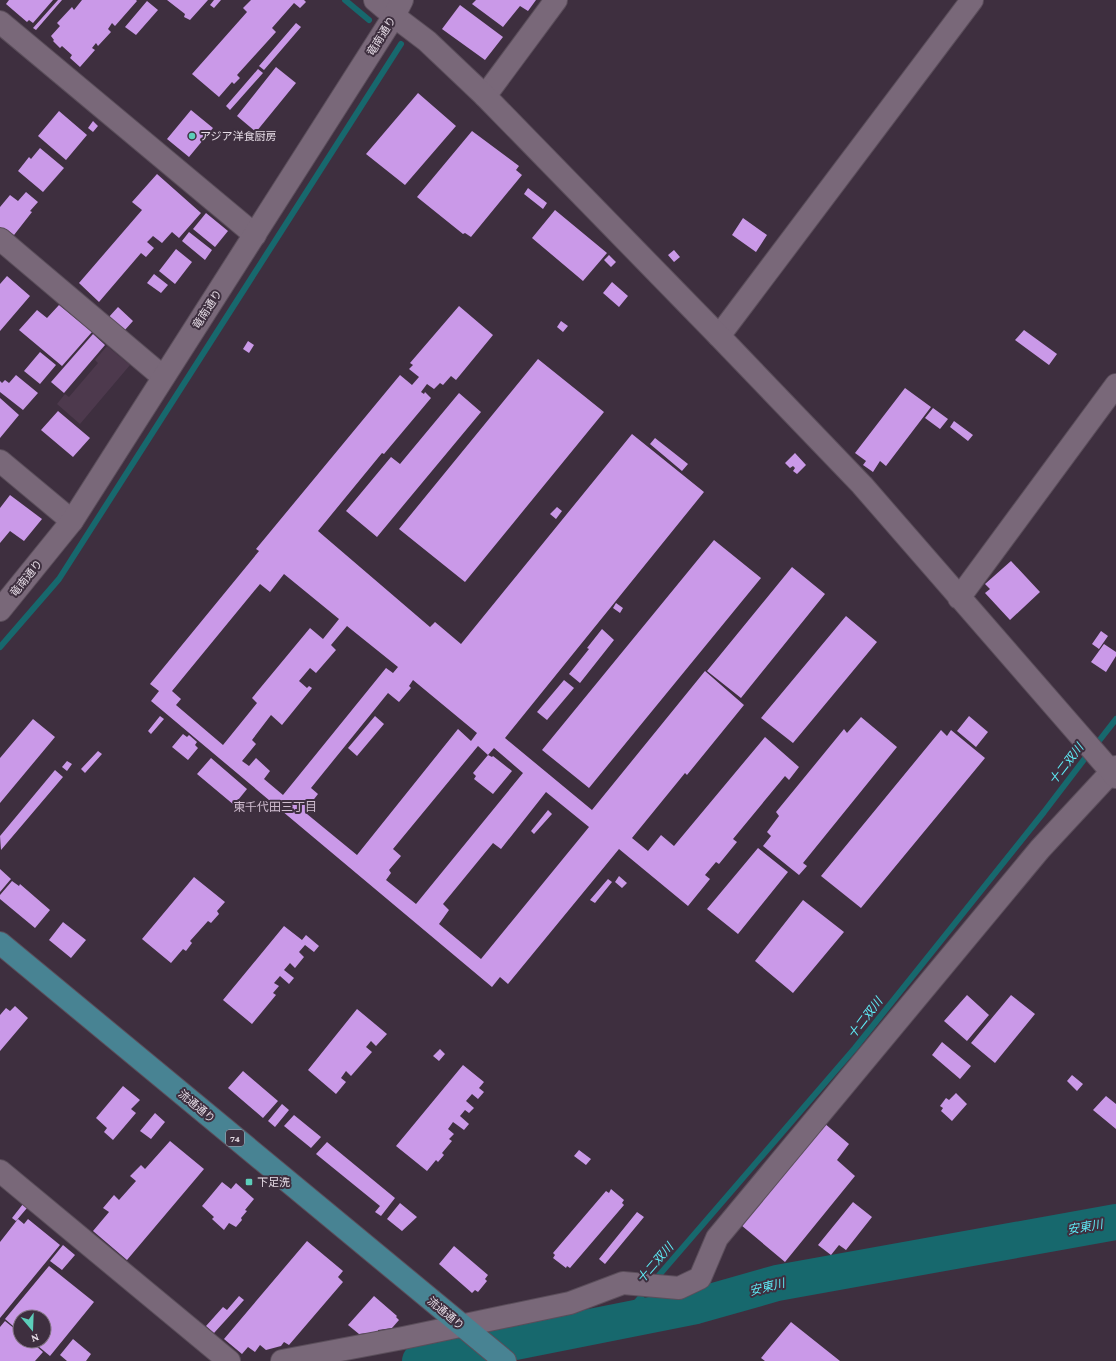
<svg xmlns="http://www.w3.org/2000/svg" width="1116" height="1361" viewBox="0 0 1116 1361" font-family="'Crimson Pro','Noto Sans JP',serif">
<rect width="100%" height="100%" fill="#3e2f3f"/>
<path fill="#4d394d" d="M107,346l23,19 -50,59 -23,-20 8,-10 4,3 29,-34 -3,-3z"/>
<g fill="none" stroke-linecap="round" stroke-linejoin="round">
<path stroke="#17686d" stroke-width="6" d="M345,0l24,20
M0,647l59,-68 342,-535
M1095,746l21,-27
M654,1281l201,-233 189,-236 45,-59
M620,1321l27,-31"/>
<path stroke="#17686d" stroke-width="36" d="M420,1361l276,-55 81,-23 339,-61"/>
</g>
<path fill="#ca99e8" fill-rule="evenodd" d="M9,0h44l-20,23 -4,-3 -2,2 -21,-18z
M58,0h4l-26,30 -3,-2z
M82,0h54l1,1 -22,25 -3,-3 -4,6 3,3 -13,14 -2,-3 -4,5 3,2 -15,17 -10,-9 2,-3 -10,-9 -2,2 -7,-7 1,-1 -3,-4 9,-10 -3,-3 15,-16 2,3z
M167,0h41l-18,20 -6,-3 1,-3z
M214,0h7l-7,8 -4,-3z
M251,0h53l2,2 -6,6 -6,-5 -22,25 4,4 -39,43 3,3 -6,6 -2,-2 -13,15 -27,-23 55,-62 -4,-4z
M476,0h60l-8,11 -8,-5 -17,21 -31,-23z
M147,1l11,9 -22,25 -11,-8z
M460,5l43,32 -18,23 -43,-31z
M296,23l5,4 -37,43 -5,-4z
M276,67l20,16 -40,49 -19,-16z
M258,69l5,4 -33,37 -4,-4z
M418,93l38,33 -51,59 -39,-31z
M191,110l22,18 -24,29 -22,-18z
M59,111l28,24 -21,25 -28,-24z
M93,121l5,5 -5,6 -5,-4z
M472,131l47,35 -3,4 6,5 -51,62 -6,-4 -2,1 -46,-37z
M40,148l24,20 -21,24 -25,-21 11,-14 2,2z
M157,174l44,39 -22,25 -7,-6 -10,11 -9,-7 -6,6 7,6 -8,9 -5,-4 -42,49 -20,-19 63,-73 -10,-8z
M528,188l19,15 -4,6 -19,-15z
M26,192l12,10 -8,9 2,1 -18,23 -8,-6 -2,2 -4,-3v-21l10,-12 8,6z
M555,210l52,43 -24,28 -51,-43z
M206,213l22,18 -13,16 -22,-18z
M743,218l24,17 -11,17 -24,-17z
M189,232l23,18 -7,10 -23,-19z
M176,249l16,13 -17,22 -16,-13z
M674,250l6,7 -6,5 -6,-7z
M609,255l7,7 -5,5 -7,-7z
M154,274l14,11 -7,8 -14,-10z
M7,276l23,20 -30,35v-47z
M612,282l16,14 -9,11 -16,-14z
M59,305l33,27 -30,34 -43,-36 18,-20 10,8z
M459,306l34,29 -37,45 -5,-4 -8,9 -3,-2 -6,6 -7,-5 -6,8 3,2 1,-2 6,6 -47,56 -2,-1 -64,78 112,96 5,-5 26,22 171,-210 72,58 -199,246 87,72 113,-139 39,34 -57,70 -2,-2 -53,65 16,13 13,-16 13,11 91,-109 34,30 -10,13 -4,-4 -52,63 4,3 -18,22 -3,-2 -11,13 5,4 -22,27 -69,-57 -111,135 -8,-7 -8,10 -341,-286 8,-10 -9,-7 109,-133 -3,-2 144,-174 12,10 7,-8 -10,-8 4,-4 -3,-2zM284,574l55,45 -16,20 -13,-11 -58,70 5,5 -34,42 -47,-40 5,-6 -9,-8 88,-107 10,8zM347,626l51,41 -5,6 -7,-5 -103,127 -19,-16 6,-8 -14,-13 -7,8 -7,-5 14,-17 -4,-4 19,-25 11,10 30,-37 -3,-2 -2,2 -8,-7 11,-13 6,5 20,-23 -5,-5zM413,680l64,53 -6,8 -13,-12 -101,126 -50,-41 7,-9 -3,-2 7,-9 -7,-6 77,-95 11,9 12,-14 -2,-2zM478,746l10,9 6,-7 29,25 -107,131 -30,-24 5,-7 -2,-3 12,-14 -8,-7zM546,792l43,35 -108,132 -42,-35 10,-14 -6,-6 50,-61 8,6z
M118,307l15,14 -9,10 -16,-13z
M561,321l7,5 -5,6 -6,-5z
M1024,330l33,24 -8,11 -34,-25z
M93,334l12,11 -41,48 -13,-11z
M248,341l6,4 -5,8 -6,-4z
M40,352l16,13 -16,19 -16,-13z
M538,359l66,53 -139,170 -66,-53z
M16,375l22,18 -15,17 -23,-18v-11l2,2 3,-3 4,3z
M905,388l26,19 -45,59 -6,-5 -7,11 -10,-7 3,-4 -11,-8z
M459,393l22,19 -104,125 -31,-26 45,-54 9,7z
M0,398l19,17 -19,23z
M933,408l15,11 -8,10 -15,-11z
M58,411l32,27 -17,19 -32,-27z
M954,421l19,14 -5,6 -18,-14z
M655,438l33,26 -6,7 -32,-27z
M795,453l11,12 -9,9 -4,-3 2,-3 -2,-2 -3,2 -5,-5z
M10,495l32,24 -18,22 -14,-10 -10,12v-35z
M557,507l5,4 -6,8 -6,-5z
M714,540l47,38 -172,210 -47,-38z
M1011,561l29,31 -30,28 -25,-27 5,-4 -5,-5z
M792,567l33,27 -84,104 -34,-27z
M616,603l7,5 -3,5 -7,-5z
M846,616l31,26 -84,101 -32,-25z
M602,629l12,11 -34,43 -11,-9 20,-25 -2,-1z
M1101,631l7,5 -9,13 -7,-5z
M1104,644l12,8v4l-10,16 -15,-10z
M564,680l10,8 -27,32 -10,-8z
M160,716l4,3 -13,15 -3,-3z
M375,716l9,8 -27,32 -9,-8z
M969,716l19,16 -12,15 -19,-16z
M861,717l36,30 -94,116 4,3 -8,9 -36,-29 8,-10 -4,-4 12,-16 -3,-4 32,-39 36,-44 3,4z
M33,719l22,18 -55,66v-45z
M941,730l6,6 4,-6 34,28 -124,150 -40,-32z
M183,734l4,3 2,-2 8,7 -2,3 3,3 -10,12 -16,-13z
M98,751l4,3 -17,19 -4,-4z
M488,755l4,2 1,-1 19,15 -19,23 -19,-15 2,-3 -3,-3z
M211,758l36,31 -13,16 -37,-31z
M67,761l5,3 -5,7 -5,-4z
M55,770l8,7 -62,73 -1,-14z
M548,810l4,4 -18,20 -3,-3z
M758,848l30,24 -50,62 -31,-25z
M0,869l11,10 -11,13z
M619,876l8,7 -5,5 -7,-6z
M194,877l31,25 -8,9 2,3 -8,9 -3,-2 -18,20 2,2 -6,8 -3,-2 -12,14 -29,-24z
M608,879l4,3 -17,21 -5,-3z
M12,881l7,5 1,-2 30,26 -15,18 -35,-29v-4z
M803,900l41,32 -51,61 -38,-32z
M63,922l23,18 -15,18 -22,-18z
M284,926l18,14 4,-5 13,11 -5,6 -9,-7 -6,7 5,5 -9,11 -5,-5 -6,7 10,8 -5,6 -9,-8 -6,7 5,3 -6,7 3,2 -24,29 -29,-24z
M967,995l22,20 -22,26 -23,-20z
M1011,995l24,19 -40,49 -24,-20z
M15,1006l13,12 -28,33v-36l6,-7 4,3z
M357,1009l30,25 -11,12 -5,-5 -5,6 6,5 -21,24 -5,-5 -5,7 5,4 -10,12 -28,-24z
M942,1042l29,24 -11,13 -28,-24z
M440,1049l5,5 -6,7 -6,-5z
M463,1065l21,17 -5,6 5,4 -6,7 -6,-5 -6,7 8,7 -5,5 -4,-3 -5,6 9,8 -5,6 -11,-8 -5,7 6,5 -5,5 3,2 -10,12 2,2 -6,7 -2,-2 -9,11 -31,-25z
M243,1071l35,30 -15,17 -35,-30z
M1072,1075l11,9 -6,7 -10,-10z
M123,1086l17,14 -9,9 5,4 -23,27 -9,-8 3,-4 -11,-10z
M956,1093l11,11 -15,17 -11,-10 2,-3 -3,-2 6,-8 3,2z
M1106,1096l10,8v25l-23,-19z
M282,1104l7,6 -14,17 -7,-6z
M155,1113l10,9 -14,17 -11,-8z
M294,1115l27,22 -10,11 -27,-22z
M824,1123l25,21 -12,16 18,16 -70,86 -44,-37z
M170,1141l34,28 -77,91 -34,-29 16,-19 -6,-4 11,-13 5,5 17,-19 -6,-5 11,-11 4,4z
M327,1142l68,56 -14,18 -6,-4 5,-6 -64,-52z
M579,1150l12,9 -5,6 -12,-9z
M222,1182l9,7 5,-6 18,16 -9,11 2,1 -6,7 1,2 -6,7 -7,-4 -5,7 -12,-11 2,-2 -12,-11z
M611,1189l13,11 -2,3 2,2 -54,63 -3,-2 -1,2 -13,-10 2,-3 -2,-2 53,-62 3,2z
M853,1202l19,15 -26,33 -7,-5 -8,10 -13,-10z
M400,1203l17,14 -15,14 -15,-12z
M23,1204l4,4 -11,13 -4,-3z
M637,1212l7,5 -39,47 -6,-5z
M18,1219l6,5 4,-5 32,26 -60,73v-76z
M307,1241l36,30 -5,6 5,5 -54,63 -5,-3 -3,4 -15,4 -6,-5 -5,7 -7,-5 -6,7 -18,-15z
M63,1245l12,10 -13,15 -12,-9z
M454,1246l34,29 -3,4 2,2 -9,11 -3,-2 -3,3 -33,-29z
M49,1266l45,36 -44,54 -18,-15h12v-24h-24v15l-15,-13z
M239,1296l5,4 -30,33 -8,-7 17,-19 4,3z
M374,1296l23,20 -1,1 3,3 -7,8 -14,2v2l-19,2 -11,-9z
M5,1321l15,12v8h10l13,11 -8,9h-35v-34z
M791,1322l49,39h-75l-4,-3z
M73,1339l18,15 -5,7h-19l-7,-6z"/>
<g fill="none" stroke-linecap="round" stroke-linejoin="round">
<defs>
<path id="minor" d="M375,0l19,16
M0,22l255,213
M485,96l71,-96
M0,239l163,138
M719,336l253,-336
M0,461l72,60
M0,1171l229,190
M282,1361l121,-23 167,-35 53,-20 56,5 21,-10 17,-40 323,-389 76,-82"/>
<path id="tertiary" d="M394,16l33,25 58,55 234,240 143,149 254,292
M959,598l157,-213
M0,610l72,-89 322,-505 8,-16"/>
<path id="primary" d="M0,943l505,418"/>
</defs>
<use href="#minor" stroke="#5b4e5b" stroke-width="24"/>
<use href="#tertiary" stroke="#5b4e5b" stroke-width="24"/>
<use href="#primary" stroke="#5b4e5b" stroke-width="24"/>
<use href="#minor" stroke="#796879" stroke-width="22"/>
<use href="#tertiary" stroke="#796879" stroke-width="22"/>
<use href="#primary" stroke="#488393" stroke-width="22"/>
</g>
<g fill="#5cceba" stroke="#3e2f3f" stroke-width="1.5">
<circle cx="192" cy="136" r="4"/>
<rect x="245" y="1178" width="8" height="8" rx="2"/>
</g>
<g text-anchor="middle" stroke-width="4" stroke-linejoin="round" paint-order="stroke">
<rect fill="#3e2f3f" stroke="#b4a9b5" stroke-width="1" x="226" y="1130" width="18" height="16" rx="3"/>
<g font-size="10" font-weight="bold" fill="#e7dde7">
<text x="235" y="1142">74</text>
</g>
<g font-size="11" fill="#e7dde7" stroke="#3e2f3f">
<text transform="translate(381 36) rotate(-58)" y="4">竜南通り</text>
<text transform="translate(207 309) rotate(-57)" y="4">竜南通り</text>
<text transform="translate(26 578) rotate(-51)" y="4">竜南通り</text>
<text transform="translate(197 1106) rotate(40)" y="4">流通通り</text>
<text transform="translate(446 1313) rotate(40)" y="4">流通通り</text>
</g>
<g font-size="11" fill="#e7dde7" stroke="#3e2f3f" text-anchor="start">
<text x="200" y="140">アジア洋食厨房</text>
<text x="257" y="1186">下足洗</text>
</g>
<g font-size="12" font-style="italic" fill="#5eedf7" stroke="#3e2f3f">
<text transform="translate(1066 764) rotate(-52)" y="4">十二双川</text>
<text transform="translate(865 1018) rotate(-52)" y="4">十二双川</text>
<text transform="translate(1085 1227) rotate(-10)" y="4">安東川</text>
<text transform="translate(655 1263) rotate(-49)" y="4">十二双川</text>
<text transform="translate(767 1287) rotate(-14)" y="4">安東川</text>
</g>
<g font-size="12" fill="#cfbccf" stroke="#3e2f3f">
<text x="275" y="811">東千代田三丁目</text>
</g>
</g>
<g transform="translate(32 1329) rotate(161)"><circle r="19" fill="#3e2f3f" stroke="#827582"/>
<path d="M0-3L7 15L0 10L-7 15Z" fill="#5cceba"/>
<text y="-6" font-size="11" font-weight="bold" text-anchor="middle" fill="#e7dde7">N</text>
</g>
</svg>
